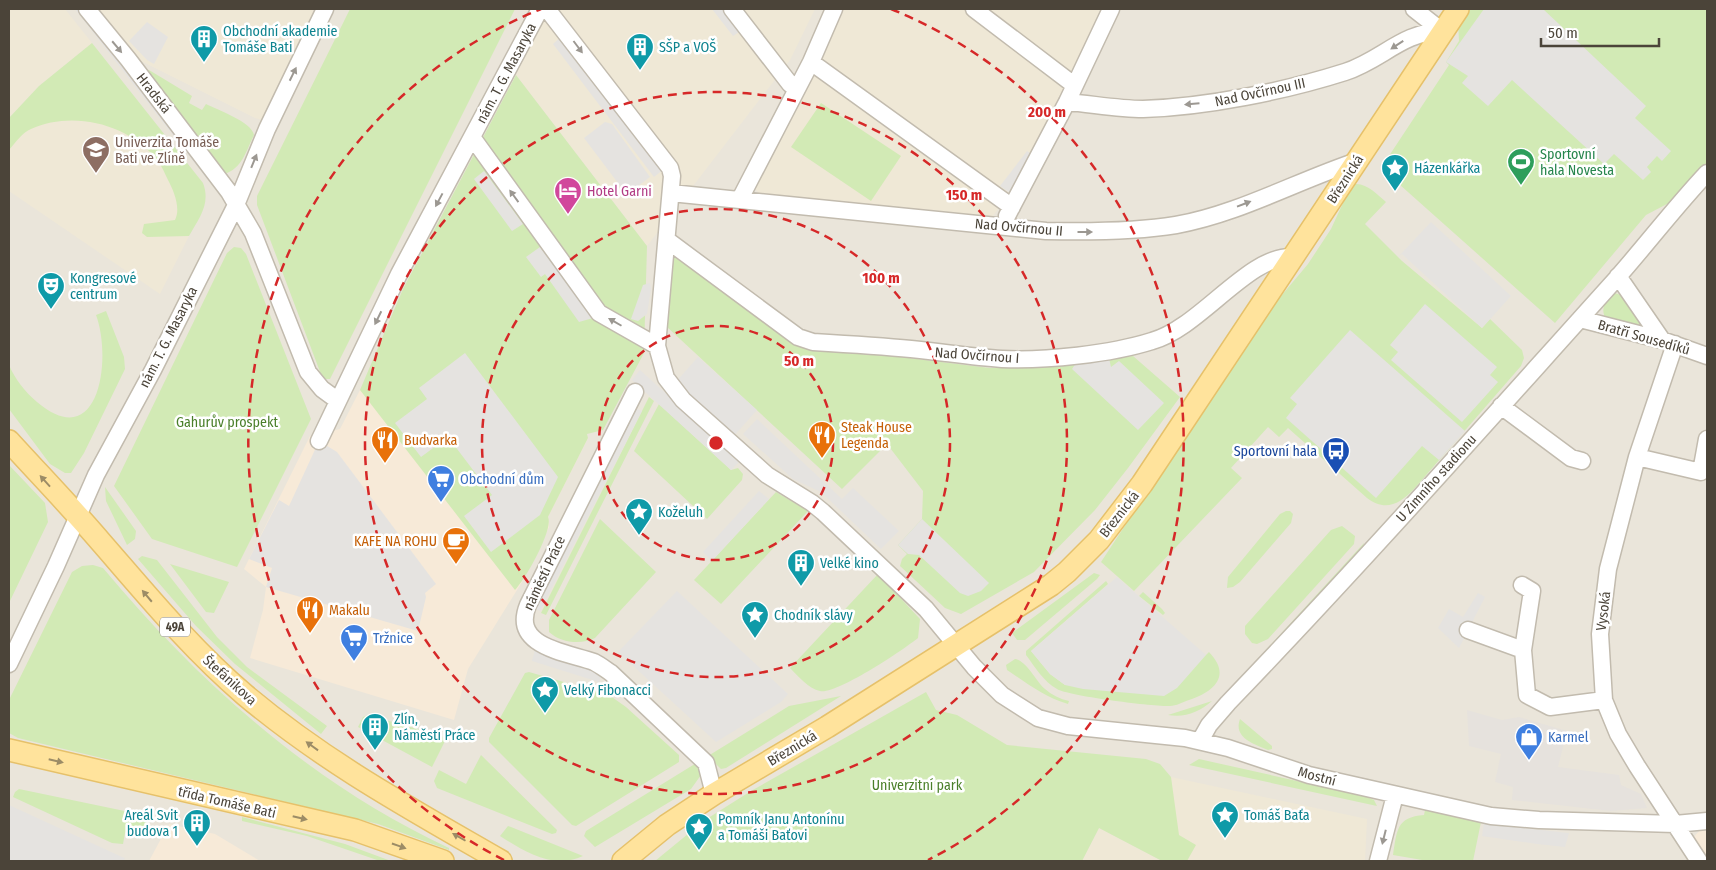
<svg xmlns="http://www.w3.org/2000/svg" width="1716" height="870" viewBox="0 0 1716 870" font-family="'Fira Sans Condensed',sans-serif">
<rect width="100%" height="100%" fill="#f6f3ec"/>
<path fill="#eae5da" d="M9,9h1698v852h-1698z"/>
<path fill="#f7ead8" d="M360,390l228,48 -40,79 1,10 -27,55 -54,87 -14,51 -204,-62 13,-48 3,-23 -22,-18 66,-133 30,-7z
M169,824l46,10 45,27h-111z
M1707,828v33l-14,-23 7,-8z"/>
<path fill="#e6e2dd" d="M1467,710l35,10 17,-3 48,14 -9,36 61,8 2,10 20,9 6,14 -36,3 -99,-11 1,-13 -18,-5 6,-28 -32,-8z"/>
<path fill="#efe8d6" d="M9,9h56l27,34 -53,43 -30,32z
M94,9h218l1,1 -1,12 -50,98 -7,-2 -122,-61z
M549,9h266l-25,51 -143,186 -131,-171z
M838,9h263l-61,133 -22,41 -26,34 -7,1 -223,-22 -6,-6v-9z
M123,108l74,91 -8,37 -29,58 -151,-103v-66z
M1171,777l196,42 -2,42h-188z
M1099,828l63,33h-80z"/>
<path fill="#d2eab5" d="M350,9h165l-185,370h-4l-4,-2 -65,-172v-9z
M1469,9h238v174l-61,32 -91,108 -174,-155 68,-103 -3,-3 13,-21 -1,-19z
M92,43l111,140c8,21 -4,35 -14,53l-42,1 -5,-4 2,-9 31,-4c6,-11 -1,-29 -7,-40 -3,-6 -6,-14 -11,-20 -28,-36 -84,-50 -126,-31 -8,3 -16,14 -22,21v-32l30,-32z
M149,70l43,26 -3,7 13,7 4,-6c12,6 46,18 48,31 -8,16 -12,34 -30,39l-78,-103z
M516,75l131,171 -3,107 -41,77 -16,4 1,4 -40,79c6,12 -23,63 -33,73l-155,-200 43,-101z
M821,103l80,53 -30,45 -80,-54z
M1355,184c12,-1 23,11 31,18l-21,22 37,37 80,67 8,-9 32,31 2,8 -3,8 -107,123c-14,15 -29,23 -47,9l-79,-70 -9,9 -11,-10 -37,41 11,10 -108,113 -33,-29 159,-241 48,-57 23,-35 18,-39z
M234,247l7,1 5,6 65,165 -74,148 -85,-28 -38,-53 113,-233z
M670,252l127,79 47,19 146,18 72,-2 71,-10 47,41 -52,71 -33,42 -61,62 -73,42 -16,-6 -45,-42 2,-7 5,-5 -9,-9 24,-26 1,-28 -36,-47 -45,45 -175,-162z
M1614,293c13,1 24,23 28,34l-37,-10c-5,-10 2,-18 9,-24z
M106,311l18,46 1,12 -41,84 -13,20h-6l-15,-9 -41,-55v-44c6,14 16,27 28,37 63,53 75,-44 59,-87z
M649,397l5,4 -108,214 -5,-2z
M659,404l72,66 7,-2 5,6 -1,6 -35,39 -73,-68z
M9,465l36,38 3,19 -39,81z
M105,487l31,44 -1,8 -8,6 -21,-44z
M776,492l32,19 -87,93 -27,-24z
M1286,511h4l3,3 -2,9 -51,59 -7,5 -6,1 1,-11 52,-63z
M600,519l56,53 -61,66c-14,7 -34,5 -46,-6v-12z
M1342,526l13,10 -1,8 -86,95 -11,5 -5,-1 -7,-9v-8l86,-96z
M1364,543l-2,8 -96,102h-3z
M142,556l15,4 60,77 30,30 80,59 -6,8 -86,-70 -39,-38 -58,-67z
M170,564l59,18 -15,31 -8,-1z
M93,565l10,3c96,115 209,216 346,280v2l-71,-26 -360,-86 -9,-5v-33l63,-128 10,-6z
M1094,573l6,2 -3,4 -72,61h-8l-5,-7z
M878,574l42,45 -2,19c-15,12 -82,57 -98,53 -11,-2 -22,-15 -30,-23z
M1106,581l2,3 -77,67 19,23 15,11 141,-30 3,-3c23,24 5,40 -20,48 -6,2 -13,6 -19,6 -14,1 -102,-10 -113,-17 -13,-7 -22,-22 -31,-34v-4z
M1143,592l19,17 3,4 -2,2 -24,-19z
M1015,659c11,1 21,22 30,30 7,6 15,10 24,12l-1,3c-24,-7 -40,-20 -61,-34l-1,-5z
M529,672l80,23 17,12 53,48v7l-103,64 -4,-1 -83,-83v-4l36,-65z
M926,692l10,18 21,5 50,30 139,14 14,5 11,13 8,58 17,10 -9,16h-25l-63,-33 -17,33h-427l50,-41 46,-29z
M841,696l-115,72 -5,1 -13,-13 81,-50z
M1212,701c-13,11 -27,17 -44,14z
M368,715l74,21 3,5 -13,26 -74,-40 5,-10z
M1240,719l32,27v3l-4,1c-14,-6 -35,-12 -28,-31z
M481,755l76,75 -1,3 -4,1 -115,-46 -3,-7 5,-11 27,14z
M1199,759l165,37 10,4 3,6 -188,-41z
M698,762l3,13 -10,14 -96,58 -11,-11 2,-5z
M19,789l120,25 9,10 2,9 -8,-6 -11,1 -6,5 -2,11 -11,-1 -99,-46 2,-5z
M1425,810l56,12 -8,39h-45l-35,-6c4,-24 3,-38 31,-40z
M242,817l103,27 46,17h-11l-73,-25 -65,-15z
M508,826l3,1 72,29c-30,14 -58,-4 -83,-20z"/>
<path fill="#e5e3e0" d="M75,9h7l130,166 -5,4z
M712,9h14l16,21 -9,6z
M1484,9h59l103,97 -11,12 36,33 -9,10 -5,-5 -10,11 4,5 -8,8 -29,-26 -10,10 -92,-84 -24,26 -26,-23 6,-7 -22,-14z
M147,22l21,15 -14,27 -7,-4 -18,-19z
M562,36l102,133 -10,8 -101,-133z
M605,122l7,2 38,53 -20,15 -9,-5 -37,-49z
M1027,151l11,7 -21,40 -17,-12z
M484,171l39,53 -11,7 -38,-52z
M1431,222l80,74 -29,32 -80,-74 -4,3z
M540,247l53,71 -14,4 -34,-48 -4,3 -15,-20z
M650,283l1,6 -4,25 -9,7 -7,-2 12,-34z
M1425,304l72,63 -7,8 8,7 -36,40 -71,-62 7,-8 -8,-7z
M1350,330l115,101 -26,29 -17,-14 -46,52 -90,-80 11,-14 -7,-6z
M465,353l93,124 -18,38 -49,37 -27,-36 28,-21 -44,-58 -27,20 -26,-34 32,-24 -8,-11z
M698,357l59,53 -25,28 -57,-55z
M1109,358l2,9 8,-6 45,42 -26,27 -66,-61 4,-6z
M640,370l100,91 -9,9 -99,-90z
M632,407l10,4 -102,200 -9,-5z
M757,419l85,80 11,-11 46,43 -18,18 -60,-57 -28,-13 -50,-45z
M319,441l18,11 99,132 -11,9 1,4 -8,34 -152,-44 6,-19 -23,-9 30,-59 10,6z
M759,491l10,8 -57,62 -9,-9z
M922,519l67,64 -8,8 -13,5 -8,-3 -41,-38 -11,-1 -10,-9z
M1117,577l89,78 -29,33 -13,8 -81,-7 -18,-4 -15,-11 -19,-23z
M677,591l111,103 -7,8 -65,40 -98,-90z
M1478,593l7,4 -26,51 -21,-20 11,-19 14,8z
M535,650l68,21 -4,11 -67,-21z
M9,805l113,52 3,1 -2,3h-114z
M1484,822l38,6 47,5 -4,14 -28,-3 -55,-8z"/>
<g fill="none" stroke-linecap="round" stroke-linejoin="round">
<defs>
<path id="minor" d="M87,9l41,50 101,133 24,41 55,139 14,17 15,11
M547,9l123,159 2,8 -15,170 9,32 17,22 84,75 45,28 11,9 103,97 48,58 28,28 36,23 30,8 117,12 43,10 81,27 182,41 48,4 136,4 32,-3
M732,9l58,75 7,5
M974,9l100,76
M1414,9l28,22
M811,62l201,145
M1067,102c25,2 51,7 76,7 64,-2 142,-18 202,-37 37,-12 57,-40 97,-41
M472,137l127,176 58,33
M671,193l375,38c43,1 87,1 130,-6 62,-11 121,-44 181,-64
M740,199l71,-137 23,-53
M1007,216l60,-114 44,-93
M667,240l131,97 15,5c33,2 66,4 98,7 31,3 61,8 91,10 43,2 109,-5 150,-18 48,-13 97,-87 141,-84
M1618,276l44,64
M1580,319l82,21 45,16
M1675,344l-38,113 -29,112 -8,65 4,66 14,34 19,32 62,95
M635,392l-107,213c-17,42 38,47 66,57 6,3 11,7 17,11l95,90 8,31
M1501,406l70,52 11,3
M319,441l80,-167 141,-265
M1637,457l64,15 6,-33
M1522,585l10,6 -9,59 4,45 23,12 54,-7
M1468,630l55,20
M9,664l47,-98 40,-91 57,-105 83,-165 31,-76 58,-120
M1200,741l9,-16 19,-22c133,-138 260,-282 388,-424 31,-35 59,-72 91,-106
M1378,861l17,-66"/>
<path id="major" d="M9,441c30,33 62,66 91,100 47,54 91,108 145,154 81,68 166,114 256,166
M9,750l346,80 88,31
M623,861l44,-36 47,-31 113,-67 224,-142 16,-13 32,-32 43,-56 316,-475"/>
</defs>
<use href="#minor" stroke="#c2bbae" stroke-width="19"/>
<use href="#major" stroke="#e6c16a" stroke-width="24"/>
<use href="#minor" stroke="#fff" stroke-width="16"/>
<use href="#major" stroke="#ffe39c" stroke-width="21"/>
</g>
<defs><path id="oneway-solid" d="M-6-.8H1V-3.2L6.5 0L1 3.2V.8H-6Z" transform="scale(1.25)"/></defs>
<g fill="#9c9892">
<use href="#oneway-solid" transform="translate(1397 45) rotate(147)"/>
<use href="#oneway-solid" transform="translate(117 47) rotate(50)"/>
<use href="#oneway-solid" transform="translate(578 47) rotate(53)"/>
<use href="#oneway-solid" transform="translate(293 74) rotate(-64)"/>
<use href="#oneway-solid" transform="translate(1192 104) rotate(175)"/>
<use href="#oneway-solid" transform="translate(254 161) rotate(-68)"/>
<use href="#oneway-solid" transform="translate(514 196) rotate(-126)"/>
<use href="#oneway-solid" transform="translate(439 200) rotate(118)"/>
<use href="#oneway-solid" transform="translate(1244 204) rotate(-21)"/>
<use href="#oneway-solid" transform="translate(1085 232)"/>
<use href="#oneway-solid" transform="translate(378 318) rotate(116)"/>
<use href="#oneway-solid" transform="translate(615 322) rotate(-150)"/>
<use href="#oneway-solid" transform="translate(1384 837) rotate(104)"/>
</g>
<g fill="#9c8c66">
<use href="#oneway-solid" transform="translate(45 481) rotate(-132)"/>
<use href="#oneway-solid" transform="translate(147 596) rotate(-130)"/>
<use href="#oneway-solid" transform="translate(312 746) rotate(-144)"/>
<use href="#oneway-solid" transform="translate(56 761) rotate(13)"/>
<use href="#oneway-solid" transform="translate(300 818) rotate(13)"/>
<use href="#oneway-solid" transform="translate(459 837) rotate(-150)"/>
<use href="#oneway-solid" transform="translate(399 846) rotate(19)"/>
</g>
<g fill="none" stroke="#d62828" stroke-width="2.5" stroke-dasharray="9 6">
<circle cx="716" cy="443" r="117"/>
<circle cx="716" cy="443" r="234"/>
<circle cx="716" cy="443" r="351"/>
<path d="M504 860A468 468 0 0 1 541 9M891 9A468 468 0 0 1 928 860"/>
</g>
<defs>
<symbol id="building-pin" viewBox="-11 -11 22 30"><path d="M0 17L-7.5 6A9.5 9.5 0 1 1 7.5 6Z" fill="#0f9aa8" stroke="#fff"/><path d="M-4-6H4V6H1V3H-1V6H-4ZM-2.5-4.3h1.7v1.8h-1.7ZM.8-4.3h1.7v1.8H.8ZM-2.5-1h1.7V.8h-1.7ZM.8-1h1.7V.8H.8Z" fill="#fff"/></symbol>
<symbol id="university-pin" viewBox="-11 -11 22 30"><path d="M0 17L-7.5 6A9.5 9.5 0 1 1 7.5 6Z" fill="#8d6e63" stroke="#fff"/><path d="M0-5L7-2L0 1L-7-2ZM-4 1L0 2.5L4 1V4Q0 6-4 4Z" fill="#fff"/></symbol>
<symbol id="stadium-pin" viewBox="-11 -11 22 30"><path d="M0 17L-7.5 6A9.5 9.5 0 1 1 7.5 6Z" fill="#2e9e5b" stroke="#fff"/><path d="M0-5a6.5 5 0 1 0 0 10a6.5 5 0 1 0 0-10ZM-3.5-1.8h7v3.6h-7Z" fill="#fff"/></symbol>
<symbol id="sight-pin" viewBox="-11 -11 22 30"><path d="M0 17L-7.5 6A9.5 9.5 0 1 1 7.5 6Z" fill="#0f9aa8" stroke="#fff"/><path d="M0-6L1.8-2.2L6-1.7L2.9 1.2L3.7 5.4L0 3.3L-3.7 5.4L-2.9 1.2L-6-1.7L-1.8-2.2Z" fill="#fff"/></symbol>
<symbol id="hotel-pin" viewBox="-11 -11 22 30"><path d="M0 17L-7.5 6A9.5 9.5 0 1 1 7.5 6Z" fill="#d1479c" stroke="#fff"/><path d="M-6-4.5h1.5V1H6V5H4.5V3h-9V5H-6ZM-4 0a1.8 1.8 0 1 1 3.6 0ZM.5 0V-2.5h3Q6-2.5 6 0Z" fill="#fff"/></symbol>
<symbol id="theatre-pin" viewBox="-11 -11 22 30"><path d="M0 17L-7.5 6A9.5 9.5 0 1 1 7.5 6Z" fill="#0f9aa8" stroke="#fff"/><path d="M-5-5.5Q0-4 5-5.5V0Q5 5 0 6Q-5 5-5 0ZM-3.3-2.5H-1v1.5H-3.3ZM1-2.5H3.3v1.5H1ZM-2.8 1Q0 5.5 2.8 1Z" fill="#fff"/></symbol>
<symbol id="restaurant-pin" viewBox="-11 -11 22 30"><path d="M0 17L-7.5 6A9.5 9.5 0 1 1 7.5 6Z" fill="#e8710a" stroke="#fff"/><path d="M-5-6h1v4h1v-4h1v4h1v-4h1v5L-1.5 .5V6h-2V.5L-5-1ZM5-6V6H3V1.5H1.5Q1.5-4 5-6Z" fill="#fff"/></symbol>
<symbol id="bus-pin" viewBox="-11 -11 22 30"><path d="M0 17L-7.5 6A9.5 9.5 0 1 1 7.5 6Z" fill="#1a4fb4" stroke="#fff"/><path d="M-5-6H5V4H4V6H2V4H-2V6H-4V4H-5ZM-3.5-4V0h7V-4ZM-3.5 1.2v1.5H-2V1.2ZM2 1.2v1.5H3.5V1.2Z" fill="#fff"/></symbol>
<symbol id="supermarket-pin" viewBox="-11 -11 22 30"><path d="M0 17L-7.5 6A9.5 9.5 0 1 1 7.5 6Z" fill="#3f7fe0" stroke="#fff"/><path d="M-6-5.5h2.5l.6 2H6L4.5 2H-2.5L-4.4-4H-6ZM-1.5 3.2a1.3 1.3 0 1 0 .1 0ZM3 3.2a1.3 1.3 0 1 0 .1 0Z" fill="#fff"/></symbol>
<symbol id="cafe-pin" viewBox="-11 -11 22 30"><path d="M0 17L-7.5 6A9.5 9.5 0 1 1 7.5 6Z" fill="#e8710a" stroke="#fff"/><path d="M-5.5-4.5H6V0H3Q3 3.5 0 3.5H-2.5Q-5.5 3.5-5.5 0ZM3-3.2v2h1.7v-2ZM-6 4.5H4V6H-6Z" fill="#fff"/></symbol>
<symbol id="shop-pin" viewBox="-11 -11 22 30"><path d="M0 17L-7.5 6A9.5 9.5 0 1 1 7.5 6Z" fill="#3f7fe0" stroke="#fff"/><path d="M-5-2.5h2.3a2.7 3.5 0 0 1 5.4 0H5L5.5 6h-11ZM-1.5-2.5h3a1.5 2.3 0 0 0-3 0Z" fill="#fff"/></symbol>
</defs>
<g fill-rule="evenodd">
<use href="#building-pin" x="188" y="23" width="32" height="43"/>
<use href="#building-pin" x="624" y="31" width="32" height="43"/>
<use href="#university-pin" x="80" y="134" width="32" height="43"/>
<use href="#stadium-pin" x="1505" y="146" width="32" height="43"/>
<use href="#sight-pin" x="1379" y="152" width="32" height="43"/>
<use href="#hotel-pin" x="552" y="175" width="32" height="43"/>
<use href="#theatre-pin" x="35" y="270" width="32" height="43"/>
<use href="#restaurant-pin" x="806" y="419" width="32" height="43"/>
<use href="#restaurant-pin" x="369" y="424" width="32" height="43"/>
<use href="#bus-pin" x="1320" y="435" width="32" height="43"/>
<use href="#supermarket-pin" x="425" y="463" width="32" height="43"/>
<use href="#sight-pin" x="623" y="496" width="32" height="43"/>
<use href="#cafe-pin" x="440" y="525" width="32" height="43"/>
<use href="#building-pin" x="785" y="547" width="32" height="43"/>
<use href="#restaurant-pin" x="294" y="594" width="32" height="43"/>
<use href="#sight-pin" x="739" y="599" width="32" height="43"/>
<use href="#supermarket-pin" x="338" y="622" width="32" height="43"/>
<use href="#sight-pin" x="529" y="674" width="32" height="43"/>
<use href="#building-pin" x="359" y="711" width="32" height="43"/>
<use href="#shop-pin" x="1513" y="721" width="32" height="43"/>
<use href="#sight-pin" x="1209" y="799" width="32" height="43"/>
<use href="#building-pin" x="181" y="807" width="32" height="43"/>
<use href="#sight-pin" x="683" y="811" width="32" height="43"/>
</g>
<g text-anchor="middle" stroke-width="5" stroke-linejoin="round" paint-order="stroke">
<rect fill="#fff" stroke="#817c74" stroke-width="1" x="160" y="617.5" width="30" height="19" rx="4"/>
<g font-size="12" font-weight="bold" fill="#4b4439">
<text x="175" y="631">49A</text>
</g>
<g font-size="14" fill="#0d838f" stroke="#fff" text-anchor="start">
<text x="223" y="36">Obchodní akademie<tspan x="223" dy="16">Tomáše Bati</tspan></text>
<text x="659" y="52">SŠP a VOŠ</text>
<text x="1414" y="173">Házenkářka</text>
<text x="70" y="283">Kongresové<tspan x="70" dy="16">centrum</tspan></text>
<text x="658" y="517">Koželuh</text>
<text x="820" y="568">Velké kino</text>
<text x="774" y="620">Chodník slávy</text>
<text x="564" y="695">Velký Fibonacci</text>
<text x="394" y="724">Zlín,<tspan x="394" dy="16">Náměstí Práce</tspan></text>
<text x="178" y="820" text-anchor="end">Areál Svit<tspan x="178" dy="16">budova 1</tspan></text>
<text x="1244" y="820">Tomáš Baťa</text>
<text x="718" y="824">Pomník Janu Antonínu<tspan x="718" dy="16">a Tomáši Baťovi</tspan></text>
</g>
<g font-size="14" fill="#4b4439" stroke="#fff">
<text transform="translate(506 73) rotate(-62)" y="5">nám. T. G. Masaryka</text>
<text transform="translate(1260 92) rotate(-12)" y="5">Nad Ovčírnou III</text>
<text transform="translate(154 93) rotate(52)" y="5">Hradská</text>
<text transform="translate(1345 179) rotate(-57)" y="5">Březnická</text>
<text transform="translate(1019 227) rotate(5)" y="5">Nad Ovčírnou II</text>
<text transform="translate(168 337) rotate(-63)" y="5">nám. T. G. Masaryka</text>
<text transform="translate(1644 337) rotate(16)" y="5">Bratří Sousedíků</text>
<text transform="translate(977 355) rotate(4)" y="5">Nad Ovčírnou I</text>
<text transform="translate(1436 478) rotate(-48)" y="5">U Zimního stadionu</text>
<text transform="translate(1119 514) rotate(-52)" y="5">Březnická</text>
<text transform="translate(544 573) rotate(-65)" y="5">náměstí Práce</text>
<text transform="translate(1603 611) rotate(-83)" y="5">Vysoká</text>
<text transform="translate(230 680) rotate(42)" y="5">Štefánikova</text>
<text transform="translate(792 748) rotate(-31)" y="5">Březnická</text>
<text transform="translate(1317 776) rotate(15)" y="5">Mostní</text>
<text transform="translate(227 802) rotate(13)" y="5">třída Tomáše Bati</text>
</g>
<g font-size="14" fill="#785e54" stroke="#fff" text-anchor="start">
<text x="115" y="147">Univerzita Tomáše<tspan x="115" dy="16">Bati ve Zlíně</tspan></text>
</g>
<g font-size="14" fill="#27864d" stroke="#fff" text-anchor="start">
<text x="1540" y="159">Sportovní<tspan x="1540" dy="16">hala Novesta</tspan></text>
</g>
<g font-size="14" fill="#b23c85" stroke="#fff" text-anchor="start">
<text x="587" y="196">Hotel Garni</text>
</g>
<g font-size="14" fill="#4a7f2a" stroke="#fff">
<text x="227" y="427">Gahurův prospekt</text>
<text x="917" y="790">Univerzitní park</text>
</g>
<g font-size="14" fill="#c56008" stroke="#fff" text-anchor="start">
<text x="841" y="432">Steak House<tspan x="841" dy="16">Legenda</tspan></text>
<text x="404" y="445">Budvarka</text>
<text x="437" y="546" text-anchor="end">KAFE NA ROHU</text>
<text x="329" y="615">Makalu</text>
</g>
<g font-size="14" fill="#164399" stroke="#fff" text-anchor="end">
<text x="1317" y="456">Sportovní hala</text>
</g>
<g font-size="14" fill="#366cbe" stroke="#fff" text-anchor="start">
<text x="460" y="484">Obchodní dům</text>
<text x="373" y="643">Tržnice</text>
<text x="1548" y="742">Karmel</text>
</g>
</g>
<circle cx="716" cy="443" r="8" fill="#d62828" stroke="#fff" stroke-width="2.5"/>
<g font-size="15" text-anchor="middle" font-weight="bold" fill="#d62828" stroke="#fff" stroke-width="5" stroke-linejoin="round" paint-order="stroke">
<text x="1047" y="117">200 m</text>
<text x="964" y="200">150 m</text>
<text x="881" y="283">100 m</text>
<text x="799" y="366">50 m</text>
</g>
<rect width="1716" height="870" fill="none" stroke="#4b4439" stroke-width="20"/>
<path d="M1541 38v8h118v-8" fill="none" stroke="#4b4439" stroke-width="2.5"/>
<text x="1548" y="38" font-size="15" fill="#4b4439" stroke="#ffffff" stroke-width="4" paint-order="stroke">50 m</text>
</svg>
